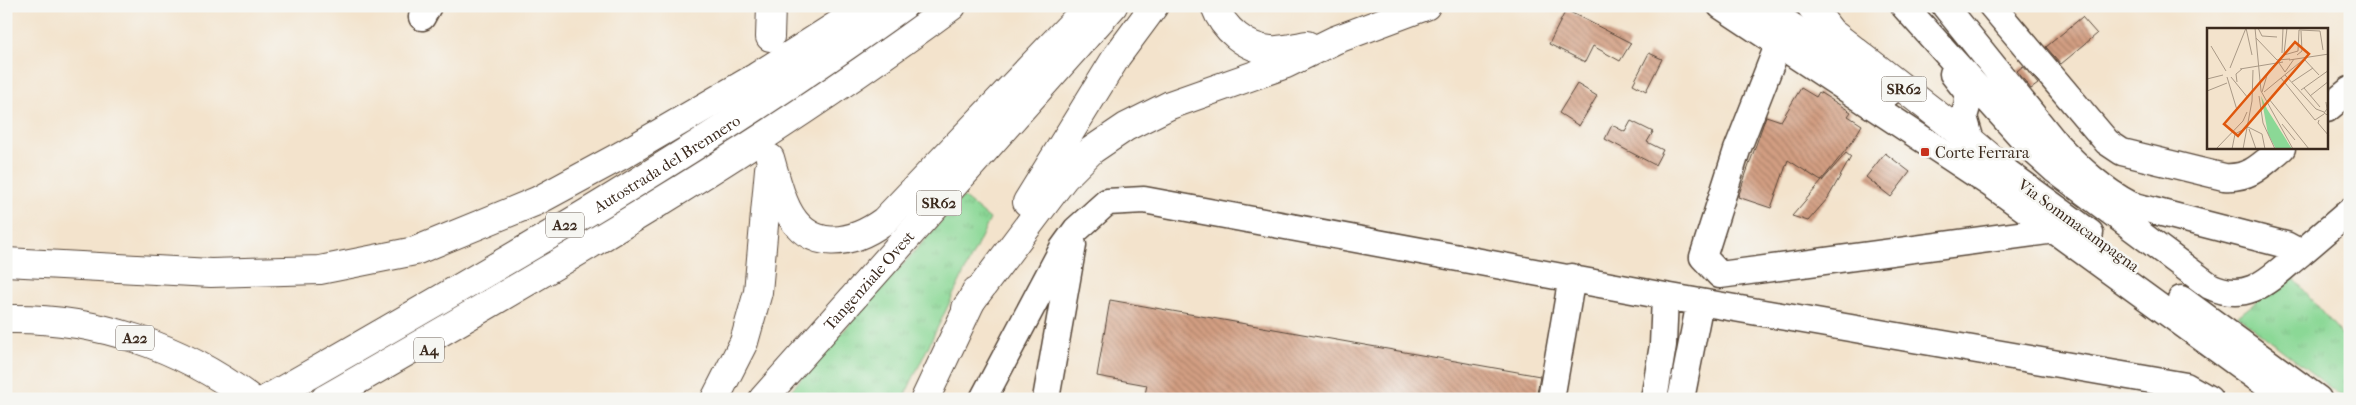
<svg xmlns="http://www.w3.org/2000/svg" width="2356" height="405" viewBox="0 0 2356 405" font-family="'IM FELL French Canon',serif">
<defs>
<pattern id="grass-tufts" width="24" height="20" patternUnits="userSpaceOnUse" patternTransform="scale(1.25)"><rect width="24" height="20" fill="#8bd896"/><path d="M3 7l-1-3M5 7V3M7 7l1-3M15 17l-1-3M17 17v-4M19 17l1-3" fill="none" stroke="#79ba81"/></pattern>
<pattern id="building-back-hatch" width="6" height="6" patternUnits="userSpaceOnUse" patternTransform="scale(1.25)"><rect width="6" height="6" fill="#d29e82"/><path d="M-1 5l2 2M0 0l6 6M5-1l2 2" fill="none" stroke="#ac816a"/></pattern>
</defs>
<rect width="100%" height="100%" fill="#f6f6f2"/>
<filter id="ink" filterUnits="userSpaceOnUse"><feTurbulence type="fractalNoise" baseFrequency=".02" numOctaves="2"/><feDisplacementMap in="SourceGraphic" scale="10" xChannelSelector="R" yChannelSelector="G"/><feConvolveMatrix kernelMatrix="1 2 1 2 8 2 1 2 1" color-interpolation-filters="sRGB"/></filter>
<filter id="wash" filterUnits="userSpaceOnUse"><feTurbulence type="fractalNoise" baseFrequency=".0096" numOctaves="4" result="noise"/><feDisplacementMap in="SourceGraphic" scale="20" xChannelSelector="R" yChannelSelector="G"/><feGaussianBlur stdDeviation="1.12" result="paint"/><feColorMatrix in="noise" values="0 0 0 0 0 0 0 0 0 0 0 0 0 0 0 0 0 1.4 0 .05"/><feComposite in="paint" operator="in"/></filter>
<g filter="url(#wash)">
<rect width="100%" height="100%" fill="#f3e3cc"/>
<path fill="url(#grass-tufts)" stroke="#63815a" d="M963,197l27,22 -87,180h-120z
M2291,275l59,69v55h-5l-107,-83z"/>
<g id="blocks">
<path fill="url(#building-back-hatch)" d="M1566,10l65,33 -11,18 -27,-15 -8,16 -36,-18z
M2082,17l15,17 -36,30 -15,-17z
M1649,53l13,6 -16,32 -13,-7z
M2023,66l15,18 -7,5 -14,-18z
M1577,84l20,12 -18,30 -20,-13z
M1801,88l15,9 3,-5 32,20 -3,4 14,9 -10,17 -31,39 -33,-21 -17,48 -33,-11 28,-81 15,5z
M1631,121l22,11 -6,10 16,8 -8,15 -50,-26 7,-14 13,7z
M1846,153l5,4 -23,41 -20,23 -16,-5z
M1885,153l25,19 -19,25 -25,-20z
M1110,300l430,76 -4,23h-392l3,-14 -50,-9z"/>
</g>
</g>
<g filter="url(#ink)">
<use href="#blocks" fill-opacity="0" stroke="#574638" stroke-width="1"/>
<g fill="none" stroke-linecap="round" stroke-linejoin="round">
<defs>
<path id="minor" d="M1721,6l271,179 294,214
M1762,6l128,86
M1904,6l131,146 20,18 155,116c40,19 62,-10 91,-33
M1945,6l111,138c23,24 46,46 75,61l155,40 15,8 49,-42
M1992,6l115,136 15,10 102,25c27,2 38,-13 58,-29
M422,17l6,-11
M1779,43l-42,107 -34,107 17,18 335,-45
M1953,74l15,19v10l-4,14 7,24
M2327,109l23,-19
M1985,156l105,77
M2181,299l137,100
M983,399l80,-151 13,-18 31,-28 37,-2 521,96 521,90 23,13
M1046,399l27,-154
M1551,399l21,-122
M1654,399l9,-54 2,-49
M1681,399l19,-97"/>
<g id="highway">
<path d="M1215,6c8,23 32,43 56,44 12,1 24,-3 36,-5"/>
<path d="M1811,6l20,26 140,109 31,26"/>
<path d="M770,37l1,-31"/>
<path d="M770,158c5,17 9,35 17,51 22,44 64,36 97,12l205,-215"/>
<path d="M1027,202l90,-146 37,-50"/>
<path d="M6,262l205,11 109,-3 95,-19 122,-50 85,-46 134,-78 111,-71"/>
<path d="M966,308l98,-130 28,-28 34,-23 44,-22 116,-41 49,-24 91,-34"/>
<path d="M6,319c89,-2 174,27 245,80"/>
<path id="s1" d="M267,399c216,-124 434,-247 636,-393"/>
<path d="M325,399c214,-123 428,-245 627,-393"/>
<path d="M715,399l29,-57 14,-50 11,-123"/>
<path id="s2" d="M763,399l350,-393"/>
<path d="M925,399l51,-108"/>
</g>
</defs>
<use href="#minor" stroke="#574638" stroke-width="29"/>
<use href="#highway" stroke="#574638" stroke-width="30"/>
<use href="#minor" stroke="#fff" stroke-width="26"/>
<use href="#highway" stroke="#fff" stroke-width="28"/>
</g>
</g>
<rect fill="#c8321e" stroke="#f6f6f2" stroke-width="2" x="1920" y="147" width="10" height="10" rx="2.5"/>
<g text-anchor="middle" stroke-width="5" stroke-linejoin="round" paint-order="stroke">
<g fill="#f6f6f2" stroke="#73675e" stroke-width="1">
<rect x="1881.5" y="76.5" width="45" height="25" rx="4"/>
<rect x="916.5" y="190.5" width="45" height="25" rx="4"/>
<rect x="546" y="212.5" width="38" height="25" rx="4"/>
<rect x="116" y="325.5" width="38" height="25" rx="4"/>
<rect x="414" y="337.5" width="30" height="25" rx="4"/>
</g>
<g font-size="15" font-weight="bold" fill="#3b2a1e">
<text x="1904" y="94">SR62</text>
<text x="939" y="208">SR62</text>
<text x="565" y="230">A22</text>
<text x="135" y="343">A22</text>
<text x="429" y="355">A4</text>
</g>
<g font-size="16" fill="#3b2a1e" stroke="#f6f6f2" text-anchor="start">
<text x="1935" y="158">Corte Ferrara</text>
</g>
<g font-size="16" fill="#3b2a1e" stroke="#f6f6f2">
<text dy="6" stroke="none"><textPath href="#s1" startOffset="464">Autostrada del Brennero</textPath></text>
<text transform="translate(2079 225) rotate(36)" y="6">Via Sommacampagna</text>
<text dy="6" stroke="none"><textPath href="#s2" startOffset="159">Tangenziale Ovest</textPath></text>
</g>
</g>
<g transform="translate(2207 28)">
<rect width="121" height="121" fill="#f3e3cc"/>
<path d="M54,68l6,13 25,40h-16l-8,-15z" fill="#8bd896"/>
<path fill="none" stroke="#a99986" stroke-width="1" d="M39,0l6,27M48,0l6,63 32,58M51,0l4,8 15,1M49,10l21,22 13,-1M4,18l15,25M75,25l1,-25M77,26l3,-26M77,27l14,-4 1,-21 21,1 3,19M90,27l5,-4 -1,-20M82,32l40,-6M72,35l6,9 9,-13M23,40l16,-40M33,41l43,-7M78,47l31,34 8,3M20,49l10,33M24,49l17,21M74,50l34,42 9,-6M0,51l16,-4M30,54l-1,-8 6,-5M85,54l21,-14M97,60l16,19M94,62l28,-20M0,63l20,-8M55,64l6,-20 6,-7M57,64l40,-33 15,16M52,68l4,27 12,26M103,68l19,-15M62,71l40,50M119,74l1,7 -3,4 5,3M112,92l-1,3 11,13M75,96l13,16M42,101l7,20M9,121l27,-28 4,-9M25,121l3,-15 13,-7 14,7 3,15M36,121l9,-48 1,-31"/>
<path fill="#df570d" fill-opacity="0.15" stroke="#df570d" stroke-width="2.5" d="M88,14l14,12 -71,82 -14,-12z"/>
<rect width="121" height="121" fill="none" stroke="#3b2a1e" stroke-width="2.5"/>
</g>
<rect width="2356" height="405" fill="none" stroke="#f6f6f2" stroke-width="25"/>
</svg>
